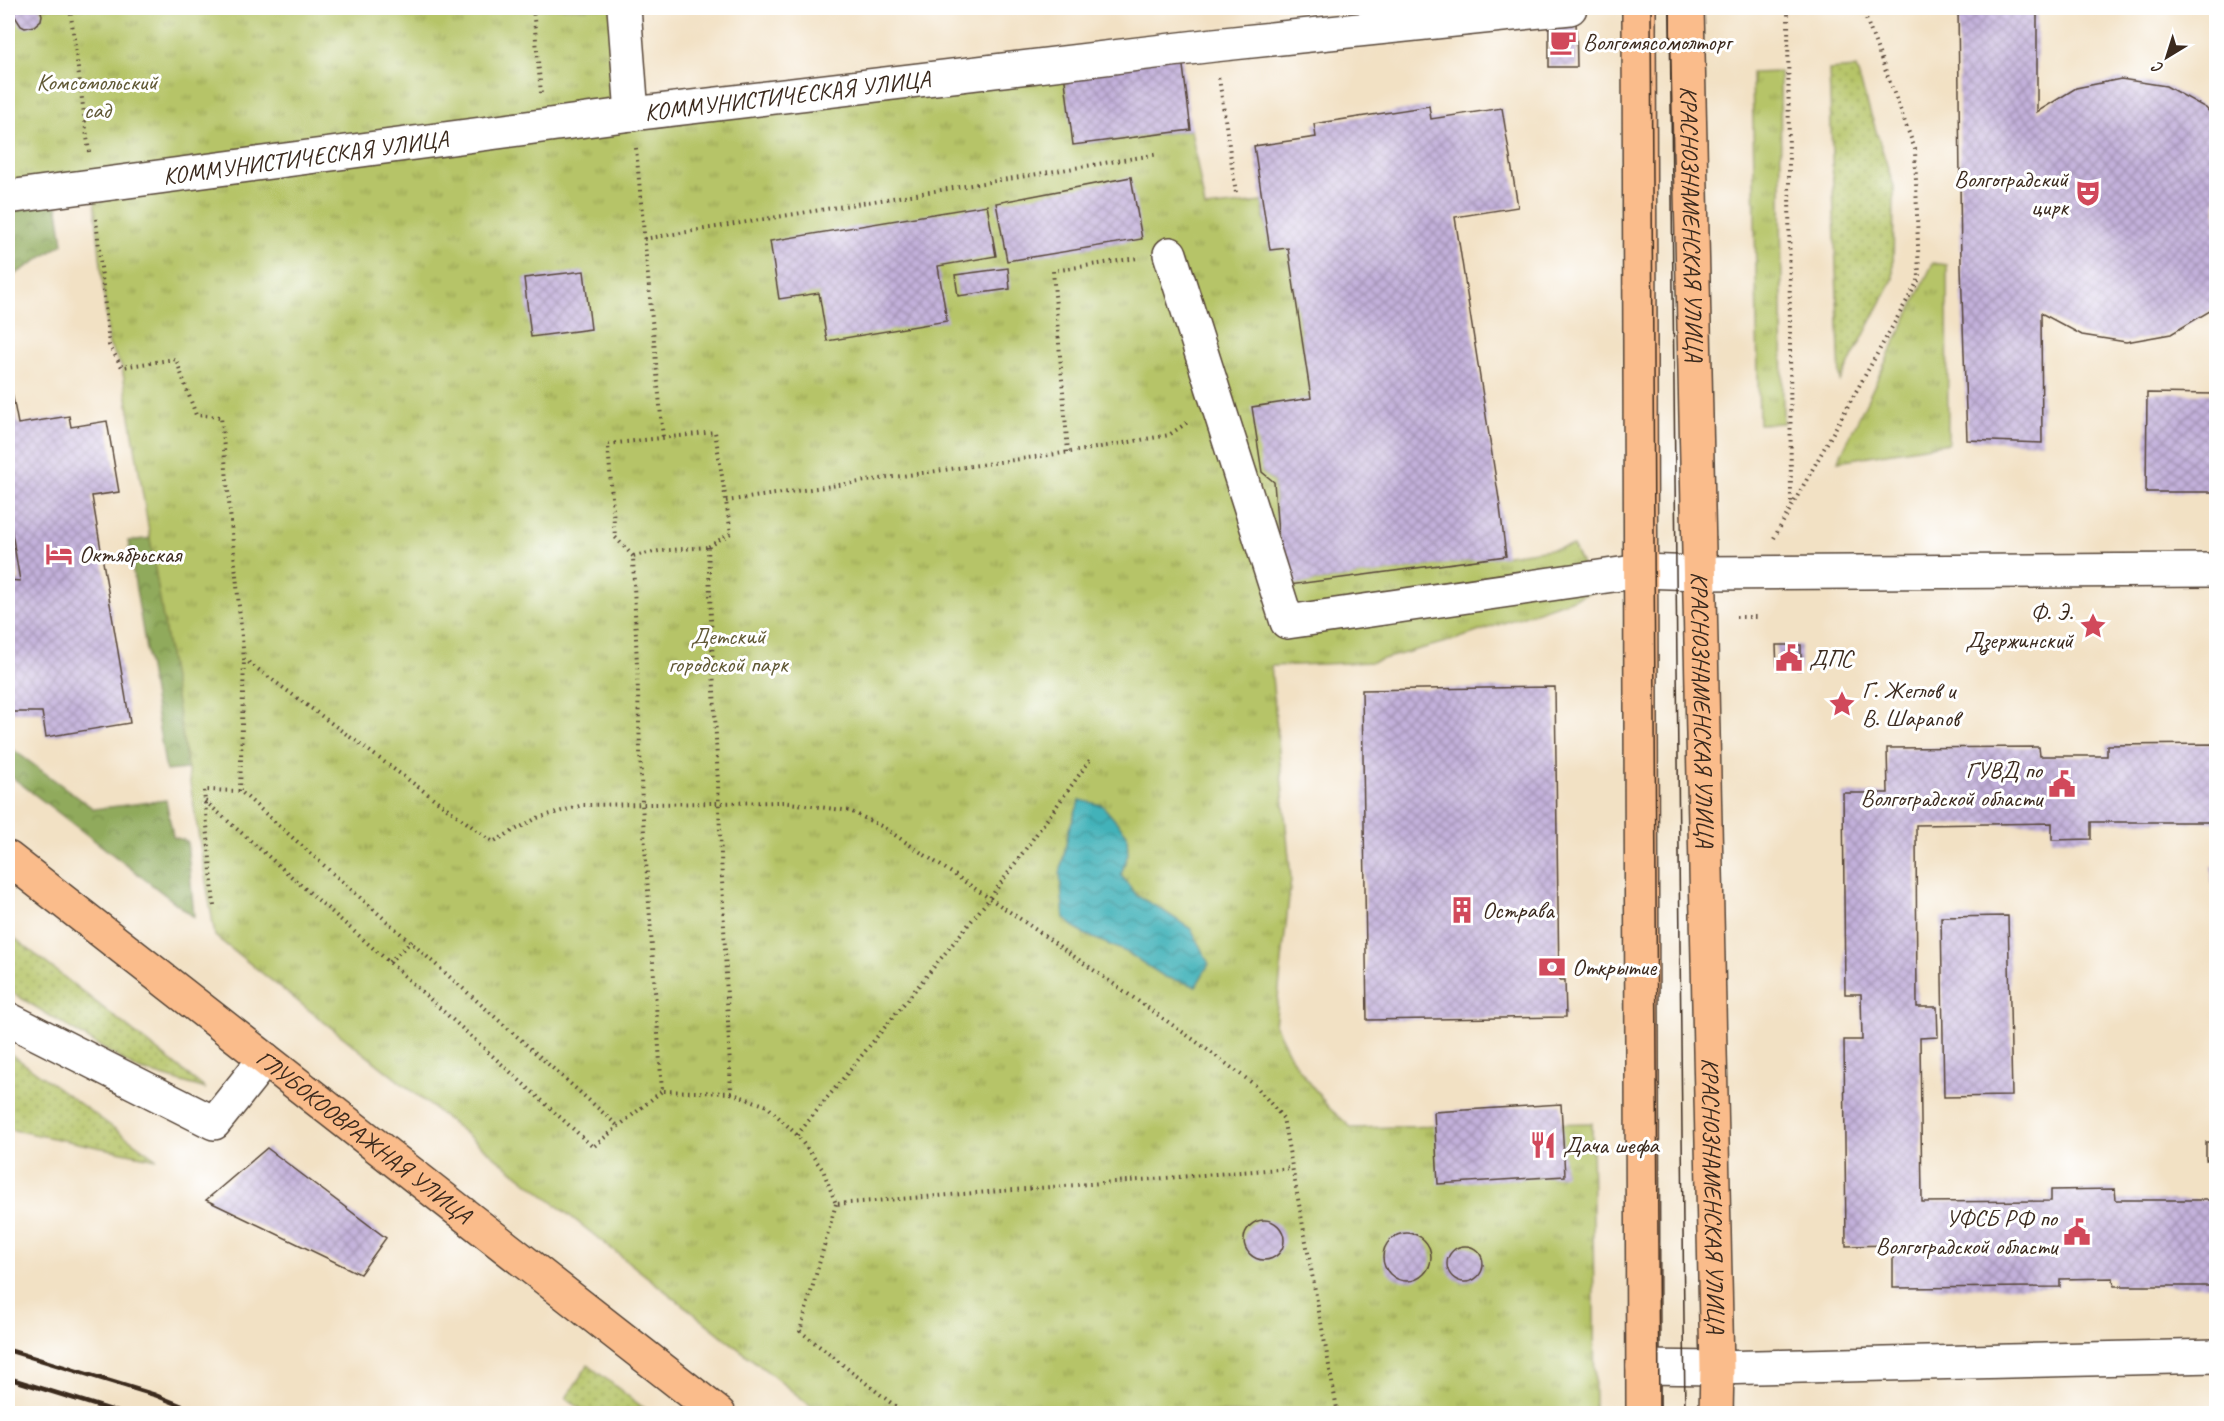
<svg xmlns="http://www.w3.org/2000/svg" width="2224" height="1421" viewBox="0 0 2224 1421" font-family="Caveat,sans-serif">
<defs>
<pattern id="grass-dots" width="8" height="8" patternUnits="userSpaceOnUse" patternTransform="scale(1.5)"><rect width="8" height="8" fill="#b6c467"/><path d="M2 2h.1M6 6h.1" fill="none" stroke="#959f54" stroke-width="1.8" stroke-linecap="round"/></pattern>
<pattern id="forest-crowns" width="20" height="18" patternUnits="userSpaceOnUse" patternTransform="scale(1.5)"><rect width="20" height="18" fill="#90aa5c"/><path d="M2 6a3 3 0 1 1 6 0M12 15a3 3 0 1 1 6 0" fill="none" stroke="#778b4b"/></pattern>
<pattern id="park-tufts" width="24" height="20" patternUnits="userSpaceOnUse" patternTransform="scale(1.5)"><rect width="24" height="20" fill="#b6c467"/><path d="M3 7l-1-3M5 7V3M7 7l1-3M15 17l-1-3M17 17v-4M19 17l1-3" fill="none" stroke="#959f54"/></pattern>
<pattern id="water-waves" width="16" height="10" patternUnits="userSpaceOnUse" patternTransform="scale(1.5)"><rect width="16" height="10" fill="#42b2b9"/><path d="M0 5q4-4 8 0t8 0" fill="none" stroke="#389196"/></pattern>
<pattern id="building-cross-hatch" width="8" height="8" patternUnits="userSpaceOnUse" patternTransform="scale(1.5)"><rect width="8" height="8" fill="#c3b1db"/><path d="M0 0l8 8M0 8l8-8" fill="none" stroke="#a090b1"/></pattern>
</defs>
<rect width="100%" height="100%" fill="#fff"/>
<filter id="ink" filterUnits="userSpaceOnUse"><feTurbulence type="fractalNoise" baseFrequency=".0167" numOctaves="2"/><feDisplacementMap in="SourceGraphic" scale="12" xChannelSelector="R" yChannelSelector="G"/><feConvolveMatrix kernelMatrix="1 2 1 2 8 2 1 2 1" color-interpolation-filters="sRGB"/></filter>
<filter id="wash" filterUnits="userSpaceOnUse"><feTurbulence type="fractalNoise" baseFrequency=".008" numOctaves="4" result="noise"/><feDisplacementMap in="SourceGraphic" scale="24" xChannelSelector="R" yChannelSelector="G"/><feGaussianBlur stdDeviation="1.35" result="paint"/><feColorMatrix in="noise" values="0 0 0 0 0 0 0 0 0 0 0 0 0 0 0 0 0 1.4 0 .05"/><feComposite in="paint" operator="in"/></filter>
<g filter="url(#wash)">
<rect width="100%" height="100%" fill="#f2e1c4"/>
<path fill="url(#grass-dots)" stroke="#787742" stroke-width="1.5" d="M1856,68l38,119 -1,92 -53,102 -11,-311z
M8,933l198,156 -71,-21 -127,-78z
M8,1052l149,107 -149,-30z
M588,1365l62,48h-64l-20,-15z"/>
<path fill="url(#forest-crowns)" stroke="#666a3d" stroke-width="1.5" d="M57,202l6,42 -55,35v-70z
M161,537l67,228 -62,6 -38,-230z
M8,746l86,63 72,-9 7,37 14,4 7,76 -186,-143z"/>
<path fill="url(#park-tufts)" stroke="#787742" stroke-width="1.5" d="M8,8h616l8,106 431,-49 11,80 117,-15 14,78 57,-6 8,48 18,-2 23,150 -49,74 12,10 8,104 291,-40 16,33 1,14 -133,46 -85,23 -101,4 20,213 -16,146 17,34 36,48 24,21 240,-5 3,290h-775l-605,-477 -93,-569 -13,-22 -16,-159 -85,11z
M1780,72l3,351 -24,1 -7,-351z
M1933,263l14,2 1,178 -110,18z"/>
<path fill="url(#water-waves)" stroke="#3e6e6c" stroke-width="1.5" d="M1080,800l22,5 25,29 1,20 -7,21 16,21 22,12 32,21 18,35 -13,22 -31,-9 -39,-25 -44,-19 -18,-15 -4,-44 9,-45z"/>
<g id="blocks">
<path fill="url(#building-cross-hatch)" d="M16,8h24l2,7 -1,5 -7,6 -9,2 -4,-2 -7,-11z
M1958,8h79v104l39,-24 45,-9 45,7 40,22 10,12v183l-6,8 -39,23 -45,8 -44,-7 -41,-22 1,130 -75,-3 -6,-173z
M1576,17l1,50h-28v-49z
M1181,50l10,80 -118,15 -10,-80z
M1429,106l2,13 71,-11 16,99 -63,10 44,282 7,57 -224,30 -8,-104 -12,-10 -10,-65 59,-9 -23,-150 -18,2 -16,-104 62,-9 -2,-13z
M1131,177l11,62 -135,22 -11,-58z
M987,205l9,51 -58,10 9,55 -120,20 -8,-48 -40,6 -9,-58z
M1008,268l2,21 -52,7 -3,-21z
M584,271l7,58 -60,8 -7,-59z
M8,371l10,53 51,-8 2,11 36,-6 12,71 -27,4 38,227 -84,14 -4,-25h-34v-132l12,1 -9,-54 -3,1z
M2147,393l69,1v98h-70z
M1776,645h25v25h-24z
M1555,687l4,293h6l1,37 -199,3 -5,-330z
M2216,744v78h-125v17l-39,1v-17l-136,2 1,182h20l1,30 -18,1 2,164 129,-1v-11l64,-1 1,11h100v86h-102l-1,-8 -53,1v8l-167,1v-43l-47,1 -2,-206h18l-1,-46h-16l-2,-201h45l-1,-45 152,-1 1,9h67v-11z
M2211,866h5v18h-4z
M2008,916l4,180 -68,1 -3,-180z
M1561,1104l4,72 -127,8 -4,-72z
M2206,1142h10v18h-10z
M267,1148l119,90 -26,36 -154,-74z
M1244 1240a20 20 0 1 1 40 0a20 20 0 1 1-40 0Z
M1383 1257a24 24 0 1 1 48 0a24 24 0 1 1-48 0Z
M1447 1264a18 18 0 1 1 36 0a18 18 0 1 1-36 0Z"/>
</g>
</g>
<g filter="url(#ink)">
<use href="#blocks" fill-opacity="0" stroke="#564537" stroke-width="1.5"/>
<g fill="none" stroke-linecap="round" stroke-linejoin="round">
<defs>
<g id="minor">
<path d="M624,8l8,106"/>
<path id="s1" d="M8,197l624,-83 582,-69 356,-37"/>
<path d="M1170,254l117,368 354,-51 58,2 517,-3"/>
<path d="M8,1019l206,104 51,-64"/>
<path d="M1643,1367l74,1 499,-12"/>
</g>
<g id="major">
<path d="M1639,8l4,1406"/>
<path id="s2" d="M1687,8l30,1360 -1,46"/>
<path id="s3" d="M8,858l711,556"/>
</g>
</defs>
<use href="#minor" stroke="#564537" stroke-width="36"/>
<use href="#major" stroke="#564537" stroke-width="36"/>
<path stroke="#564537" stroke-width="4" stroke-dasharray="1.5 4.5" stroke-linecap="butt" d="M70,8l19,144
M533,8l8,85
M1788,8l3,498
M1219,78l17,115
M636,148l27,290
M96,219l13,126 13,22 54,-8 20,56 25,2 23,242 249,183 44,-24 46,-13 199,-3 68,9 33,16 133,89 178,124 61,45 28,33 55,296
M644,239l515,-85
M1068,452l-15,-181 84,-13
M726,501l358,-51 85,-15 19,-13
M1774,538l145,-259 -4,-130 -53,-141
M708,547l23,546 -69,-2 -20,-287 -9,-248 26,-5z
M633,556l-18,-19 -7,-93 107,-12 16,101 -23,14
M1736,617h20
M240,791l4,-131
M205,801l184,161 204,185 69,-56
M214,906l-10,-116 36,1 378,335
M389,962l23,-21
M731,1093l36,13 30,29 26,35 13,34 456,-36
M797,1135l193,-237 100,-138
M836,1204l-36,127 105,83
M2205,1414l11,-1"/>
<use href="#minor" stroke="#fff" stroke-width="33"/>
<use href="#major" stroke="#fabc8b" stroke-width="33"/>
<path stroke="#3b2a1e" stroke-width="1.5" d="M1651,8l8,1406
M1670,8l15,1406"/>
<path stroke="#3b2a1e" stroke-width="4.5" d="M8,1350l147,45 47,19
M8,1378l116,36"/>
</g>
</g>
<defs>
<symbol id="cafe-bare" viewBox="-9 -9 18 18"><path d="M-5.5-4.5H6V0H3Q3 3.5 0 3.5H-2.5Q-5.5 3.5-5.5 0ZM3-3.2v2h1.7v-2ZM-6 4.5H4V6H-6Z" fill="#d1495b" stroke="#fff" stroke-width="2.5" paint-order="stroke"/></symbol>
<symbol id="theatre-bare" viewBox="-9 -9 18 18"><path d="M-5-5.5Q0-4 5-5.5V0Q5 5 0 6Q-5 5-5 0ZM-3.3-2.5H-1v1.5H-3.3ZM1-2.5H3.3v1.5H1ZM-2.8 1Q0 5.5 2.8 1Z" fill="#d1495b" stroke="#fff" stroke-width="2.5" paint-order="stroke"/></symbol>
<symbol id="hotel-bare" viewBox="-9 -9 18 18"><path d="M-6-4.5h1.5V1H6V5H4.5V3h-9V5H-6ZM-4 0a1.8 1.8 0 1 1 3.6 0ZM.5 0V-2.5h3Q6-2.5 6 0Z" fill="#d1495b" stroke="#fff" stroke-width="2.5" paint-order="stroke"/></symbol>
<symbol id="sight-bare" viewBox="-9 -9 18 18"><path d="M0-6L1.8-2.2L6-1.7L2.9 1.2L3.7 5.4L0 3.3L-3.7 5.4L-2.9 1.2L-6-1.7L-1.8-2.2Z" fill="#d1495b" stroke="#fff" stroke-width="2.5" paint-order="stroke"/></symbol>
<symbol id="civic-bare" viewBox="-9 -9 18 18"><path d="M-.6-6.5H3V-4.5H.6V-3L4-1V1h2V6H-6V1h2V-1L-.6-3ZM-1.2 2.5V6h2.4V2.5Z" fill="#d1495b" stroke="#fff" stroke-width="2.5" paint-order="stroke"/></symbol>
<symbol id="building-bare" viewBox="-9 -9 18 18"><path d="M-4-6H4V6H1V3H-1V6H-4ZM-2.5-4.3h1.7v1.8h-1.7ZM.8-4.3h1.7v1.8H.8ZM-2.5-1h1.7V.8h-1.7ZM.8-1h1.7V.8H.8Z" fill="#d1495b" stroke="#fff" stroke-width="2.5" paint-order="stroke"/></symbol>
<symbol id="bank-bare" viewBox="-9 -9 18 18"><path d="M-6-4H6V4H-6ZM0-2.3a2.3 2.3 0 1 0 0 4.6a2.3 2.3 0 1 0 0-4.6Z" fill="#d1495b" stroke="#fff" stroke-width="2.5" paint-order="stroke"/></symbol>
<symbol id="restaurant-bare" viewBox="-9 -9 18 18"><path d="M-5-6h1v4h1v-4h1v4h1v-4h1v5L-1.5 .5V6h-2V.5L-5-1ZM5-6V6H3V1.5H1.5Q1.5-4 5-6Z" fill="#d1495b" stroke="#fff" stroke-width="2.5" paint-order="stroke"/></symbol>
</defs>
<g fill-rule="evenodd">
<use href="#cafe-bare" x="1544" y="23" width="38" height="38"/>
<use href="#theatre-bare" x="2069" y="174" width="38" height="38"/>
<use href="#hotel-bare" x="40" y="535" width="38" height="38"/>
<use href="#sight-bare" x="2074" y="607" width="38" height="38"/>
<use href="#civic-bare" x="1770" y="639" width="38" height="38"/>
<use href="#sight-bare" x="1823" y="685" width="38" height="38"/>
<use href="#civic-bare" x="2043" y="765" width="38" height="38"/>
<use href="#building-bare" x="1443" y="891" width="38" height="38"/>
<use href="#bank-bare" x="1533" y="948" width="38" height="38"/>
<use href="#restaurant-bare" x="1524" y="1126" width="38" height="38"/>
<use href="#civic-bare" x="2058" y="1213" width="38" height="38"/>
</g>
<g text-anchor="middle" stroke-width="6" stroke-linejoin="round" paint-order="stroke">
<g font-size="24" fill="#3b2a1e" stroke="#fff" text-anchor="start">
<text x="1583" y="50">Волгомясомолторг</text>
<text x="2068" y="187" text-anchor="end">Волгоградский<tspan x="2068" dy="28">цирк</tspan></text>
<text x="79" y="562">Октябрьская</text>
<text x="2073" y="620" text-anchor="end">Ф. Э.<tspan x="2073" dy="28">Дзержинский</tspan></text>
<text x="1809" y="666">ДПС</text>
<text x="1862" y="698">Г. Жеглов и<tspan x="1862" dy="28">В. Шарапов</tspan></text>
<text x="2042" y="778" text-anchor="end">ГУВД по<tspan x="2042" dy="28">Волгоградской области</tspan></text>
<text x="1482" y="918">Острава</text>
<text x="1572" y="975">Открытие</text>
<text x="1563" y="1153">Дача шефа</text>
<text x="2057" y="1226" text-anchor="end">УФСБ РФ по<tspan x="2057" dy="28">Волгоградской области</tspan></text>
</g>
<g font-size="24" fill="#605834" stroke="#fff">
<text x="97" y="90">Комсомольский<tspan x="97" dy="28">сад</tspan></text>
<text x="728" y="644">Детский<tspan x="728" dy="28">городской парк</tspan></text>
</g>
<g font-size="24" fill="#3b2a1e" stroke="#fff">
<text dy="8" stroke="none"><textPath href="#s1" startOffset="786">КОММУНИСТИЧЕСКАЯ УЛИЦА</textPath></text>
<text dy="8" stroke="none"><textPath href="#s1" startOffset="300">КОММУНИСТИЧЕСКАЯ УЛИЦА</textPath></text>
<text dy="8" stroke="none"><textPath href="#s2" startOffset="216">КРАСНОЗНАМЕНСКАЯ УЛИЦА</textPath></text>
<text dy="8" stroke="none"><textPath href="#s2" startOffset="702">КРАСНОЗНАМЕНСКАЯ УЛИЦА</textPath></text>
<text dy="8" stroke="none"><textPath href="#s3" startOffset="452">ГЛУБОКООВРАЖНАЯ УЛИЦА</textPath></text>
<text dy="8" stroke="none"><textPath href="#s2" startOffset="1188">КРАСНОЗНАМЕНСКАЯ УЛИЦА</textPath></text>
</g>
</g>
<rect width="2224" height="1421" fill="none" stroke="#fff" stroke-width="30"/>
<g transform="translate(2167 57) rotate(218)" stroke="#ffffff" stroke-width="4.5" paint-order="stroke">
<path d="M0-4.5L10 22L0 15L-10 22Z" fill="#3b2a1e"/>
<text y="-9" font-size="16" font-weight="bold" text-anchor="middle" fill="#3b2a1e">С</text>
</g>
</svg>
